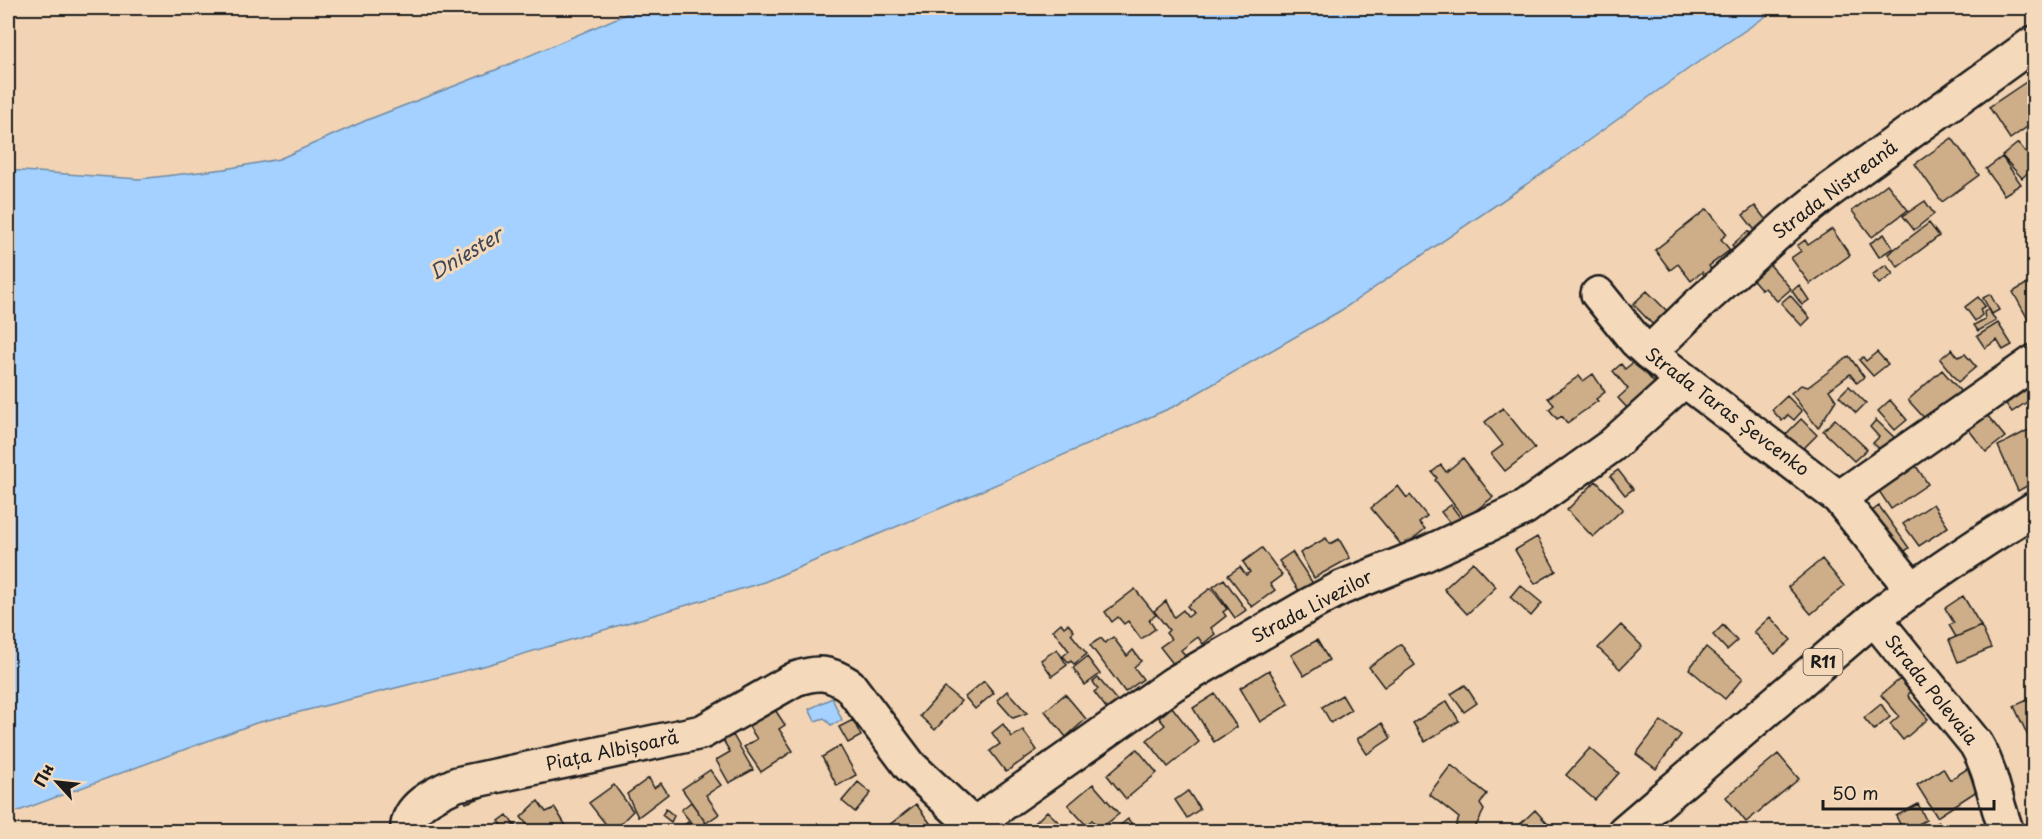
<svg xmlns="http://www.w3.org/2000/svg" width="2042" height="839" viewBox="0 0 2042 839" font-family="'Playpen Sans',sans-serif">
<rect width="100%" height="100%" fill="#f2d4b4"/>
<filter id="ink" filterUnits="userSpaceOnUse"><feTurbulence type="fractalNoise" baseFrequency=".0167" numOctaves="2"/><feDisplacementMap in="SourceGraphic" scale="12" xChannelSelector="R" yChannelSelector="G"/><feConvolveMatrix kernelMatrix="1 2 1 2 8 2 1 2 1" color-interpolation-filters="sRGB"/></filter>
<g filter="url(#ink)">
<path fill="#a4d1ff" stroke="#6e89a4" stroke-width="1.5" d="M640,8h1138l-87,59 -151,108 -200,136 -165,95 -210,92 -201,84 -277,83 -231,58 -248,92v-645l131,9 86,-10 54,-10 88,-39 131,-51z
M832,698l10,22 -11,5 -7,-7 -9,3 -6,-12z"/>
<path fill="#ceae88" stroke="#1c1c1c" stroke-width="1.5" d="M2032,78l2,4v40l-24,17 -21,-32z
M1952,138l27,37 -37,27 -27,-38z
M2018,143l16,19v5l-12,11 -20,-22z
M2002,157l19,27 -17,11 -18,-26z
M1887,184l21,26 -36,27 -20,-26z
M1925,201l9,13 -20,16 -11,-14z
M1755,206l17,22 -12,9 -17,-22z
M1707,209l20,25 -6,5 9,11 -21,16 4,6 -7,5 -4,-5 -11,9 -13,-17 -8,6 -15,-20z
M1929,223l10,13 -41,31 -10,-13z
M1832,229l18,26 -40,29 -19,-26 10,-7 -4,-5 8,-6 3,5z
M1748,231l7,8 -17,14 -6,-8z
M1884,234l9,14 -14,9 -9,-14z
M1765,259l26,30 -14,12 -12,-13 -3,2 -14,-16z
M1886,265l7,9 -14,10 -7,-9z
M2034,279v39l-5,3 -16,-29z
M1799,285l10,15 -7,5 -10,-14z
M1647,291l22,22 -14,14 -22,-23z
M1990,294l9,16 -7,4 -9,-16z
M1790,295l20,23 -8,8 -21,-23z
M1978,297l7,9 -5,3 2,6 -7,6 -10,-14z
M1988,309l8,12 -18,10 -4,-6 11,-6 -1,-7z
M1998,323l14,22 -9,5 -6,-10 -12,8 -8,-12z
M1952,349l6,8 7,-3 11,13 -18,15 -18,-23z
M1877,352l11,12 -15,12 -14,-16 4,-3 3,4z
M1849,356l15,21 -7,6 -7,-9 -21,16 7,10 -18,28 -27,-35 10,-8 7,2z
M1635,361l22,25 -28,24 -11,-12 10,-9 -15,-18 8,-7 4,5z
M1942,370l19,22 -34,29 -19,-21z
M1593,374l12,18 -9,7 2,2 -31,22 -5,-7 -5,3 -8,-10 5,-4 -6,-7 31,-22 4,5z
M1849,386l17,17 -10,10 -17,-17z
M2030,387l4,6v19l-7,-10 -15,10 -6,-8z
M1787,396l15,15 -8,9 -6,-5 -6,6 -10,-11z
M1890,400l17,20 -12,10 -17,-19z
M1503,408l32,40 -30,23 -14,-17 12,-9 -18,-23z
M1987,415l18,22 -19,15 -17,-22z
M1801,419l16,16 -15,15 -16,-16z
M1835,419l32,30 -13,12 -31,-30z
M1876,420l21,20 -13,13 -11,-10 6,-6 -9,-10z
M2034,427v55l-16,9 -20,-45z
M1463,458l30,39 -28,22 -30,-39 2,-2 -5,-6 9,-7 5,7z
M1912,460l16,24 -37,25 -16,-24z
M1618,470l15,19 -8,6 -15,-19z
M1596,481l27,28 -30,28 -26,-27z
M1398,486l9,12 3,-3 17,21 -8,6 6,7 -22,18 -32,-39z
M1933,504l15,23 -29,19 -16,-22z
M1451,505l11,15 -9,7 -12,-15z
M1879,506l30,42 -11,8 -30,-42z
M1537,537l19,34 -21,13 -20,-34z
M1326,538l4,6 9,-5 11,19 -36,20 -14,-25z
M1262,548l20,27 -12,9 5,6 -23,17 -24,-32 12,-8 6,8 4,-3 -7,-10z
M1292,552l24,36 -13,9 -24,-36z
M1822,559l22,27 -33,28 -23,-27z
M1473,562l23,25 -29,27 -23,-25z
M1224,579l22,31 -11,8 -22,-31z
M1520,585l22,18 -11,13 -21,-19z
M1211,588l16,21 -4,3 3,4 -15,12 4,6 -12,10 -5,-7 -17,13 9,11 -12,9 -18,-23 11,-8 -5,-6 3,-3 -15,-19 12,-10 8,16 9,-7 5,7 5,-4 -6,-7z
M1135,589l21,26 -7,5 6,9 -14,10 -13,-18 -4,3 -6,-7 -6,5 -7,-10z
M1963,596l18,30 -25,11 -7,-12 5,-2 -9,-15z
M1770,617l21,23 -16,14 -21,-22z
M1061,623l3,4 4,-3 6,7 -3,3 16,20 -13,10 -3,-3 -2,2 -6,-7 6,-5 -16,-21z
M1621,625l21,21 -22,23 -22,-21z
M1723,625l14,16 -10,9 -14,-15z
M1981,626l10,22 -33,14 -9,-22z
M1113,637l14,19 6,-6 8,11 -7,6 9,12 -18,13 -35,-47 11,-7 4,5z
M1317,640l12,20 -25,16 -13,-21z
M1401,644l14,21 -31,22 -15,-20z
M1706,647l37,31 -18,21 -36,-30z
M1057,649l10,16 -15,11 -11,-16z
M1087,657l13,17 -15,11 -12,-17z
M1269,670l20,34 -29,18 -20,-34z
M1098,678l26,31 -11,8 -19,-25 4,-3 -5,-7z
M1900,679l10,12 -2,5 20,23 -25,21 -13,-16 9,-8 -18,-21z
M984,681l10,12 -19,16 -10,-12z
M1465,685l12,18 -13,9 -13,-18z
M945,688l16,13 -26,29 -15,-14z
M1007,691l20,22 -14,5 -16,-18z
M1065,694l21,25 -20,18 -21,-26z
M1215,694l22,33 -23,15 -21,-34z
M1342,695l9,15 -20,13 -9,-16z
M2034,697v52l-20,-43z
M1447,701l12,20 -34,21 -12,-19z
M1881,704l9,13 -16,13 -10,-12z
M772,705l13,20 -6,4 14,22 -32,21 -17,-25 13,-8 -11,-17z
M1172,707l27,35 -31,25 -21,-27 18,-15 -6,-7z
M853,720l8,16 -13,7 -9,-16z
M1661,721l20,14 -25,34 -20,-15z
M1382,723l9,15 -24,16 -10,-15z
M1003,724l9,13 11,-7 14,20 -31,22 -16,-21 10,-7 -8,-11z
M733,735l20,35 -24,13 -13,-23 14,-8 -7,-12z
M840,746l16,29 -19,11 -15,-29z
M1590,748l29,25 -24,27 -29,-25z
M1137,749l20,24 -31,26 -19,-24z
M1778,754l21,25 -53,43 -20,-25z
M1451,765l36,29 -7,10 4,6 -11,22h-7l-11,-4 4,-10 -30,-24z
M1970,767l13,20 -46,30 -20,-32 26,-17 7,12z
M710,770l11,15 -15,10 13,19 -13,9 -24,-34z
M649,778l5,10 7,-5 7,11 -30,23 -11,-23z
M480,782l6,14 -20,7 -6,-13z
M858,782l13,11 -16,19 -13,-11z
M1093,784l26,30 -19,15 -8,-9 -6,5 -18,-20z
M614,785l19,26 -21,21 -23,-29z
M1188,791l12,18 -13,9 -12,-18z
M538,801l8,11 9,-4 13,21 -3,3h-32l-12,-15z
M691,802l15,21 -9,7 -16,-20z
M916,804l20,27 -44,1 -4,-6z
M1918,804l8,16 -22,12 -8,-16z
M666,809l8,7 -3,6 -9,-7z
M1535,810l20,22h-43z
M1047,811l19,18 -2,3h-38z
M507,815l7,10 -8,6 -7,-10z
M1128,819l10,13h-17l-3,-5z
M688,822l8,9 -17,1 -1,-2z
M1939,822l6,10h-23z
M515,824l5,8h-15l9,-7z
M1289,824l7,8h-16z"/>
<g fill="none" stroke-linecap="round" stroke-linejoin="round">
<defs>
<path id="minor" d="M1598,294l38,47 13,12 190,145 73,91
M1649,353l48,-47 92,-83 41,-33 204,-147
M1839,498l195,-136
M1874,618l102,126c16,27 19,58 31,88
M408,832c-3,-26 31,-40 49,-48l245,-52 93,-53c23,-8 34,-7 54,6l61,81 71,66
M963,832l210,-148 138,-80 30,-16 80,-32 103,-48 87,-62 72,-65"/>
<path id="major" d="M1624,832l250,-214c52,-40 105,-75 160,-109"/>
</defs>
<use href="#minor" stroke="#1c1c1c" stroke-width="38"/>
<use href="#major" stroke="#1c1c1c" stroke-width="38"/>
<use href="#minor" stroke="#f5d9bb" stroke-width="33"/>
<use href="#major" stroke="#f5d9bb" stroke-width="33"/>
</g>
</g>
<g text-anchor="middle" stroke-width="6" stroke-linejoin="round" paint-order="stroke">
<rect fill="#f5d9bb" stroke="#5d554c" stroke-width="1.5" x="1803.5" y="649" width="39" height="26" rx="4.5"/>
<g font-size="16" font-weight="bold" fill="#1c1c1c">
<text x="1823" y="668">R11</text>
</g>
<g font-size="18" fill="#1c1c1c" stroke="#f5d9bb">
<text transform="translate(1835 190) rotate(-37)" y="6">Strada Nistreană</text>
<text transform="translate(1727 412) rotate(37)" y="6">Strada Taras Șevcenko</text>
<text transform="translate(1312 607) rotate(-28)" y="6">Strada Livezilor</text>
<text transform="translate(1931 690) rotate(51)" y="6">Strada Polevaia</text>
<text transform="translate(612 751) rotate(-12)" y="6">Piața Albișoară</text>
</g>
<g font-size="20" font-style="italic" fill="#3e4955" stroke="#f5d9bb">
<text transform="translate(466 254) rotate(-31)" y="7">Dniester</text>
</g>
</g>
<rect width="2042" height="839" fill="none" stroke="#f5d9bb" stroke-width="30"/>
<rect x="15" y="15" width="2012" height="809" fill="none" stroke="#1c1c1c" stroke-width="2" filter="url(#ink)"/>
<g transform="translate(57 782) rotate(297)" stroke="#f5d9bb" stroke-width="4.5" paint-order="stroke">
<path d="M0-4.5L10 22L0 15L-10 22Z" fill="#1c1c1c"/>
<text y="-9" font-size="16" font-weight="bold" text-anchor="middle" fill="#1c1c1c">Пн</text>
</g>
<path d="M1823 800v9h171v-9" fill="none" stroke="#1c1c1c" stroke-width="3"/>
<text x="1832" y="800" font-size="18" fill="#1c1c1c" stroke="#f5d9bb" stroke-width="4.5" paint-order="stroke">50 m</text>
</svg>
